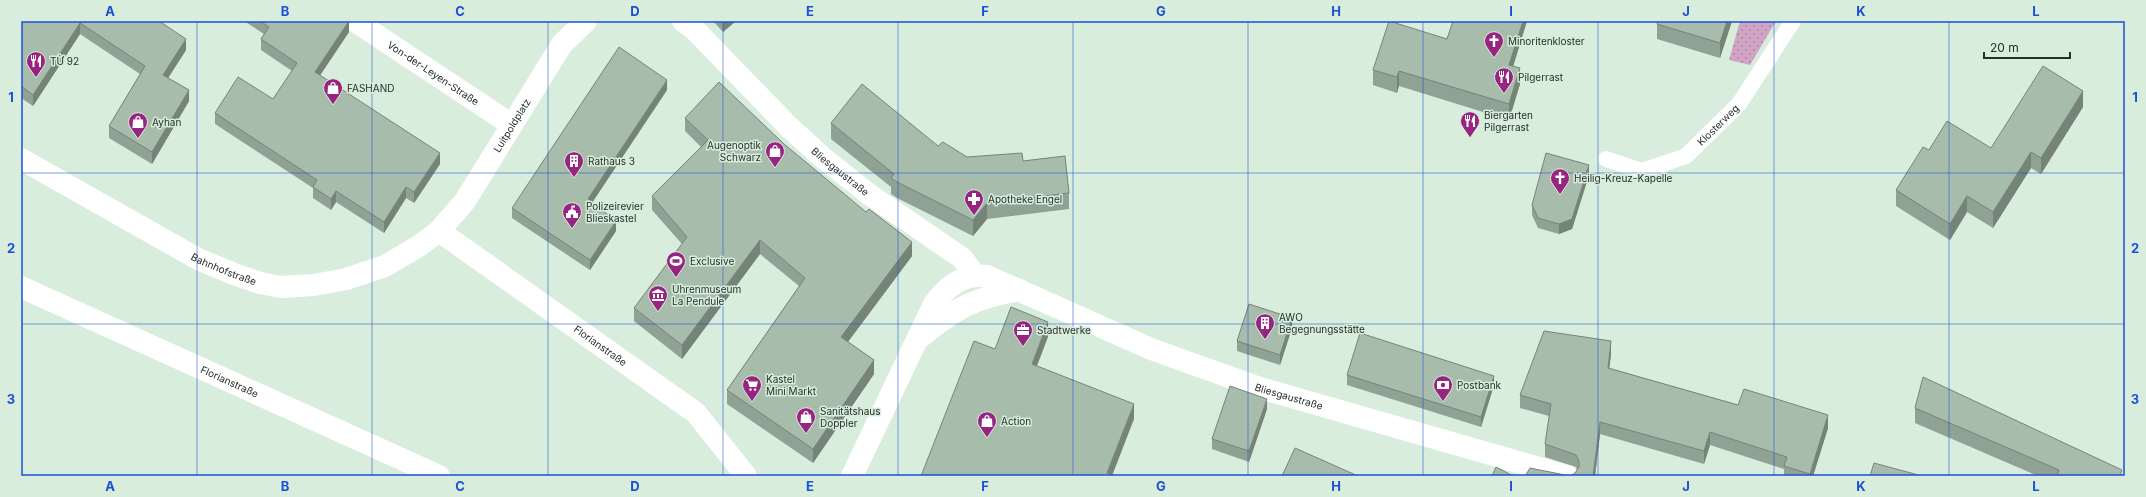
<svg xmlns="http://www.w3.org/2000/svg" width="2146" height="497" viewBox="0 0 2146 497" font-family="Inter,sans-serif">
<defs>
<pattern id="grass-dots" width="8" height="8" patternUnits="userSpaceOnUse"><rect width="8" height="8" fill="#d2a4c4"/><path d="M2 2h.1M6 6h.1" fill="none" stroke="#aa869f" stroke-width="1.8" stroke-linecap="round"/></pattern>
</defs>
<rect width="100%" height="100%" fill="#d8eddc"/>
<path fill="url(#grass-dots)" d="M1740,21h36l-26,44 -21,-5z"/>
<g fill="none" stroke-linecap="round" stroke-linejoin="round">
<path stroke="#fff" stroke-width="16" id="s1" d="M1606,159l36,12 44,-15 53,-52 54,-83"/>
<g stroke="#fff" stroke-width="22">
<path id="s2" d="M355,21l157,104"/>
<path id="s3" d="M683,21l12,9 94,97 33,30 48,38 92,63 13,17"/>
<path id="s4" d="M21,159l177,100 36,15 26,9 21,4 33,-2 32,-6 39,-13 34,-20 20,-15 26,-30 97,-157 24,-23"/>
<path id="s5" d="M439,231l257,182 50,63"/>
</g>
<g stroke="#fff" stroke-width="22">
<path id="s6" d="M21,287l418,189"/>
<path d="M922,336c34,-28 54,-39 98,-46"/>
<path id="s7" d="M852,476l82,-172c14,-19 29,-30 53,-28l164,73 109,39 307,88"/>
</g>
</g>
<path fill="#90a294" d="M21,21h140l-1,1 26,28 -18,28 21,23 -37,63 -43,-26v-12l31,-52 -60,-40 -47,72 -12,-8z
M244,21h105v11l-29,43 120,89 -26,39 -8,-5 -22,35 -48,-31 -5,8 -18,-12v-10l-98,-64v-11l58,-14 19,-28 -31,-21v-11l3,-5z
M713,21h23l-13,11z
M1453,21h74l-14,45 7,18 -11,36 -110,-34 -2,7 -24,-8v-15l74,-31z
M1732,21l-12,37 -63,-19v-15z
M667,90l-75,112 24,29 -26,39 -78,-52v-10z
M2083,107l-42,67 -10,-6 -38,60 -26,-16 -17,28 -54,-34v-16l95,-42z
M685,118l99,26 128,112 -64,86 26,32 -61,89 -86,-59v-14l72,-104 -39,-32 -78,105 -48,-38v-13l48,-64 -30,-34v-14l49,-49 -16,-16z
M831,123l107,23 29,11 56,4 46,32v16l-82,10 -14,17 -76,-38 -6,-4v-7l-60,-48z
M1589,175l-17,54 -13,5 -21,-6 -6,-13v-10z
M1292,328l-12,37 -43,-14v-10z
M1611,354l-2,14 129,37 90,23 -15,48h-29v-7l-74,-24 -6,19 -104,-30 -5,42h-25l5,-3 2,-3 -1,-3 -31,-10v-13l4,-28 -29,-8v-13z
M1347,375l147,10 -13,42 -134,-42z
M1915,408l207,68h-84l-123,-53z
M1267,409l-18,53 -37,-13v-10z"/>
<path fill="#768478" d="M349,21v11l-34,51v-11z
M723,21h13l-13,11z
M1523,21h4l-18,59v-15z
M1727,21h5l-12,37v-15z
M80,23v11l-47,72v-11z
M186,39v11l-23,36v-11z
M1520,68v16l-11,36v-16z
M1399,71v15l-2,7v-16z
M667,80v10l-79,119v-10z
M189,90v11l-37,63v-12z
M2083,91v16l-42,67v-16z
M2031,152v16l-38,60v-16z
M440,153v11l-26,39v-11z
M1589,165v10l-17,54 -13,5v-10z
M406,187v11l-22,35v-11z
M336,191v11l-5,8v-11z
M1967,196v16l-17,28v-16z
M987,203v16l-14,17v-16z
M616,221v10l-26,39v-10z
M760,240v14l-78,105v-14z
M912,242v14l-71,95v-14z
M1292,318v10l-12,37v-10z
M1048,322v15l-16,42v-15z
M1611,341v13l-3,26v-12z
M874,360v14l-61,89v-14z
M1494,376v9l-13,42v-10z
M1267,399v10l-18,53v-11z
M1134,404v15l-22,57 -5,-3z
M1828,415v13l-15,48h-3v-2z
M1600,422v12l-5,42h-2z
M1710,432v13l-6,19v-13z"/>
<path fill="#a8bcac" stroke="#768478" d="M21,21h138l27,18 -23,36 26,15 -37,62 -43,-26 36,-60 -65,-43 -47,72 -12,-9z
M260,21h89l-34,51 125,81 -26,39 -8,-5 -22,35 -48,-31 -5,8 -18,-12 4,-7 -102,-67 23,-36 35,22 24,-36 -36,-24 8,-12z
M1389,21l58,18 6,-18h70l-14,44 11,3 -11,36 -110,-33 -2,6 -24,-7z
M1658,21h69l-7,22 -63,-19z
M619,47l48,33 -79,119 28,22 -26,39 -78,-52z
M2043,66l40,25 -42,67 -10,-6 -38,60 -26,-16 -17,28 -54,-34 27,-43 6,3 18,-29 44,27z
M719,82l65,62 82,68 3,-3 43,33 -71,95 33,23 -61,89 -86,-59 78,-112 -45,-38 -78,105 -48,-37 53,-71 -35,-41 56,-56 -23,-22z
M862,84l76,62 5,-4 24,15 55,-4 1,8 42,-5 4,37 -82,10 -14,17 -76,-38 -6,-4 3,-4 -63,-51z
M1546,153l43,12 -17,54 -13,5 -21,-6 -6,-13z
M1249,304l43,14 -12,37 -43,-14z
M1011,307l37,15 -16,42 102,40 -27,69 7,3h-193l53,-135 21,8z
M1544,331l67,10 -3,27 130,37 6,-16 84,26 -18,59 -26,-8 3,-9 -77,-25 -6,19 -104,-29 -7,54h-68l5,-8 40,8 5,-3 4,-6v-6l-3,-6 -31,-11 6,-40 -31,-9z
M1360,333l134,43 -13,41 -134,-42z
M1923,377l199,93 -2,6h-63l2,-6 -144,-62z
M1230,386l37,13 -18,52 -37,-12z
M1295,448l63,28h-76z
M1874,463l48,13h-52z
M1496,467l17,9h-21z"/>
<path fill="none" stroke="#1d4ed8" stroke-width="1" stroke-opacity="0.55" d="M197,21v455M372,21v455M548,21v455M723,21v455M898,21v455M1073,21v455M1248,21v455M1423,21v455M1598,21v455M1774,21v455M1949,21v455M21,173h2104M21,324h2104"/>
<defs>
<symbol id="church-pin" viewBox="-11 -11 22 30"><path d="M0 17L-7.5 6A9.5 9.5 0 1 1 7.5 6Z" fill="#982481" stroke="#d8eddc"/><path d="M-1.2-6h2.4v3.5h3.3v2.4h-3.3V6h-2.4V-.1h-3.3v-2.4h3.3Z" fill="#fff"/></symbol>
<symbol id="restaurant-pin" viewBox="-11 -11 22 30"><path d="M0 17L-7.5 6A9.5 9.5 0 1 1 7.5 6Z" fill="#982481" stroke="#d8eddc"/><path d="M-5-6h1v4h1v-4h1v4h1v-4h1v5L-1.5 .5V6h-2V.5L-5-1ZM5-6V6H3V1.5H1.5Q1.5-4 5-6Z" fill="#fff"/></symbol>
<symbol id="shop-pin" viewBox="-11 -11 22 30"><path d="M0 17L-7.5 6A9.5 9.5 0 1 1 7.5 6Z" fill="#982481" stroke="#d8eddc"/><path d="M-5-2.5h2.3a2.7 3.5 0 0 1 5.4 0H5L5.5 6h-11ZM-1.5-2.5h3a1.5 2.3 0 0 0-3 0Z" fill="#fff"/></symbol>
<symbol id="building-pin" viewBox="-11 -11 22 30"><path d="M0 17L-7.5 6A9.5 9.5 0 1 1 7.5 6Z" fill="#982481" stroke="#d8eddc"/><path d="M-4-6H4V6H1V3H-1V6H-4ZM-2.5-4.3h1.7v1.8h-1.7ZM.8-4.3h1.7v1.8H.8ZM-2.5-1h1.7V.8h-1.7ZM.8-1h1.7V.8H.8Z" fill="#fff"/></symbol>
<symbol id="pharmacy-pin" viewBox="-11 -11 22 30"><path d="M0 17L-7.5 6A9.5 9.5 0 1 1 7.5 6Z" fill="#982481" stroke="#d8eddc"/><path d="M-2-6h4v4h4v4h-4v4h-4v-4h-4v-4h4Z" fill="#fff"/></symbol>
<symbol id="civic-pin" viewBox="-11 -11 22 30"><path d="M0 17L-7.5 6A9.5 9.5 0 1 1 7.5 6Z" fill="#982481" stroke="#d8eddc"/><path d="M-.6-6.5H3V-4.5H.6V-3L4-1V1h2V6H-6V1h2V-1L-.6-3ZM-1.2 2.5V6h2.4V2.5Z" fill="#fff"/></symbol>
<symbol id="stadium-pin" viewBox="-11 -11 22 30"><path d="M0 17L-7.5 6A9.5 9.5 0 1 1 7.5 6Z" fill="#982481" stroke="#d8eddc"/><path d="M0-5a6.5 5 0 1 0 0 10a6.5 5 0 1 0 0-10ZM-3.5-1.8h7v3.6h-7Z" fill="#fff"/></symbol>
<symbol id="museum-pin" viewBox="-11 -11 22 30"><path d="M0 17L-7.5 6A9.5 9.5 0 1 1 7.5 6Z" fill="#982481" stroke="#d8eddc"/><path d="M0-6L6-3V-2H-6V-3ZM-5-1h2V3h-2ZM-1-1h2V3h-2ZM3-1h2V3H3ZM-6 4H6V6H-6Z" fill="#fff"/></symbol>
<symbol id="office-pin" viewBox="-11 -11 22 30"><path d="M0 17L-7.5 6A9.5 9.5 0 1 1 7.5 6Z" fill="#982481" stroke="#d8eddc"/><path d="M-6-3h4V-5.5h4V-3h4V5H-6ZM-1-4.5V-3h2v-1.5ZM-6 0V1H6V0Z" fill="#fff"/></symbol>
<symbol id="supermarket-pin" viewBox="-11 -11 22 30"><path d="M0 17L-7.5 6A9.5 9.5 0 1 1 7.5 6Z" fill="#982481" stroke="#d8eddc"/><path d="M-6-5.5h2.5l.6 2H6L4.5 2H-2.5L-4.4-4H-6ZM-1.5 3.2a1.3 1.3 0 1 0 .1 0ZM3 3.2a1.3 1.3 0 1 0 .1 0Z" fill="#fff"/></symbol>
<symbol id="bank-pin" viewBox="-11 -11 22 30"><path d="M0 17L-7.5 6A9.5 9.5 0 1 1 7.5 6Z" fill="#982481" stroke="#d8eddc"/><path d="M-6-4H6V4H-6ZM0-2.3a2.3 2.3 0 1 0 0 4.6a2.3 2.3 0 1 0 0-4.6Z" fill="#fff"/></symbol>
</defs>
<g fill-rule="evenodd">
<use href="#church-pin" x="1483" y="30" width="22" height="30"/>
<use href="#restaurant-pin" x="25" y="50" width="22" height="30"/>
<use href="#restaurant-pin" x="1493" y="66" width="22" height="30"/>
<use href="#shop-pin" x="322" y="77" width="22" height="30"/>
<use href="#restaurant-pin" x="1459" y="110" width="22" height="30"/>
<use href="#shop-pin" x="127" y="111" width="22" height="30"/>
<use href="#shop-pin" x="764" y="140" width="22" height="30"/>
<use href="#building-pin" x="563" y="150" width="22" height="30"/>
<use href="#church-pin" x="1549" y="167" width="22" height="30"/>
<use href="#pharmacy-pin" x="963" y="188" width="22" height="30"/>
<use href="#civic-pin" x="561" y="201" width="22" height="30"/>
<use href="#stadium-pin" x="665" y="250" width="22" height="30"/>
<use href="#museum-pin" x="647" y="284" width="22" height="30"/>
<use href="#building-pin" x="1254" y="312" width="22" height="30"/>
<use href="#office-pin" x="1012" y="319" width="22" height="30"/>
<use href="#supermarket-pin" x="741" y="374" width="22" height="30"/>
<use href="#bank-pin" x="1432" y="374" width="22" height="30"/>
<use href="#shop-pin" x="795" y="406" width="22" height="30"/>
<use href="#shop-pin" x="976" y="410" width="22" height="30"/>
</g>
<g text-anchor="middle" stroke-width="3" stroke-linejoin="round" paint-order="stroke">
<g font-size="10" fill="#272f29" stroke="#d8eddc" text-anchor="start">
<text x="1508" y="45">Minoritenkloster</text>
<text x="50" y="65">TỪ 92</text>
<text x="1518" y="81">Pilgerrast</text>
<text x="347" y="92">FASHAND</text>
<text x="1484" y="119">Biergarten<tspan x="1484" dy="12">Pilgerrast</tspan></text>
<text x="152" y="126">Ayhan</text>
<text x="761" y="149" text-anchor="end">Augenoptik<tspan x="761" dy="12">Schwarz</tspan></text>
<text x="588" y="165">Rathaus 3</text>
<text x="1574" y="182">Heilig-Kreuz-Kapelle</text>
<text x="988" y="203">Apotheke Engel</text>
<text x="586" y="210">Polizeirevier<tspan x="586" dy="12">Blieskastel</tspan></text>
<text x="690" y="265">Exclusive</text>
<text x="672" y="293">Uhrenmuseum<tspan x="672" dy="12">La Pendule</tspan></text>
<text x="1279" y="321">AWO<tspan x="1279" dy="12">Begegnungsstätte</tspan></text>
<text x="1037" y="334">Stadtwerke</text>
<text x="766" y="383">Kastel<tspan x="766" dy="12">Mini Markt</tspan></text>
<text x="1457" y="389">Postbank</text>
<text x="820" y="415">Sanitätshaus<tspan x="820" dy="12">Doppler</tspan></text>
<text x="1001" y="425">Action</text>
</g>
<g font-size="10" fill="#272f29" stroke="#d8eddc">
<text dy="4" stroke="none"><textPath href="#s2" startOffset="94">Von-der-Leyen-Straße</textPath></text>
<text dy="4" stroke="none"><textPath href="#s4" startOffset="591">Luitpoldplatz</textPath></text>
<text dy="4" stroke="none"><textPath href="#s1" startOffset="129">Klosterweg</textPath></text>
<text dy="4" stroke="none"><textPath href="#s3" startOffset="218">Bliesgaustraße</textPath></text>
<text dy="4" stroke="none"><textPath href="#s4" startOffset="231">Bahnhofstraße</textPath></text>
<text dy="4" stroke="none"><textPath href="#s5" startOffset="198">Florianstraße</textPath></text>
<text dy="4" stroke="none"><textPath href="#s6" startOffset="229">Florianstraße</textPath></text>
<text dy="4" stroke="none"><textPath href="#s7" startOffset="579">Bliesgaustraße</textPath></text>
</g>
</g>
<rect width="2146" height="497" fill="none" stroke="#d8eddc" stroke-width="44"/>
<path d="M1984 52v6h86v-6" fill="none" stroke="#272f29" stroke-width="2"/>
<text x="1990" y="52" font-size="12" fill="#272f29" stroke="#d8eddc" stroke-width="3" paint-order="stroke">20 m</text>
<rect x="22" y="22" width="2102" height="453" fill="none" stroke="#1d4ed8" stroke-width="1.5"/>
<g font-size="13" text-anchor="middle" font-weight="bold" fill="#1d4ed8">
<text x="110" y="16">A</text>
<text x="285" y="16">B</text>
<text x="460" y="16">C</text>
<text x="635" y="16">D</text>
<text x="810" y="16">E</text>
<text x="985" y="16">F</text>
<text x="1161" y="16">G</text>
<text x="1336" y="16">H</text>
<text x="1511" y="16">I</text>
<text x="1686" y="16">J</text>
<text x="1861" y="16">K</text>
<text x="2036" y="16">L</text>
<text x="11" y="102">1</text>
<text x="2135" y="102">1</text>
<text x="11" y="253">2</text>
<text x="2135" y="253">2</text>
<text x="11" y="404">3</text>
<text x="2135" y="404">3</text>
<text x="110" y="491">A</text>
<text x="285" y="491">B</text>
<text x="460" y="491">C</text>
<text x="635" y="491">D</text>
<text x="810" y="491">E</text>
<text x="985" y="491">F</text>
<text x="1161" y="491">G</text>
<text x="1336" y="491">H</text>
<text x="1511" y="491">I</text>
<text x="1686" y="491">J</text>
<text x="1861" y="491">K</text>
<text x="2036" y="491">L</text>
</g>
</svg>
